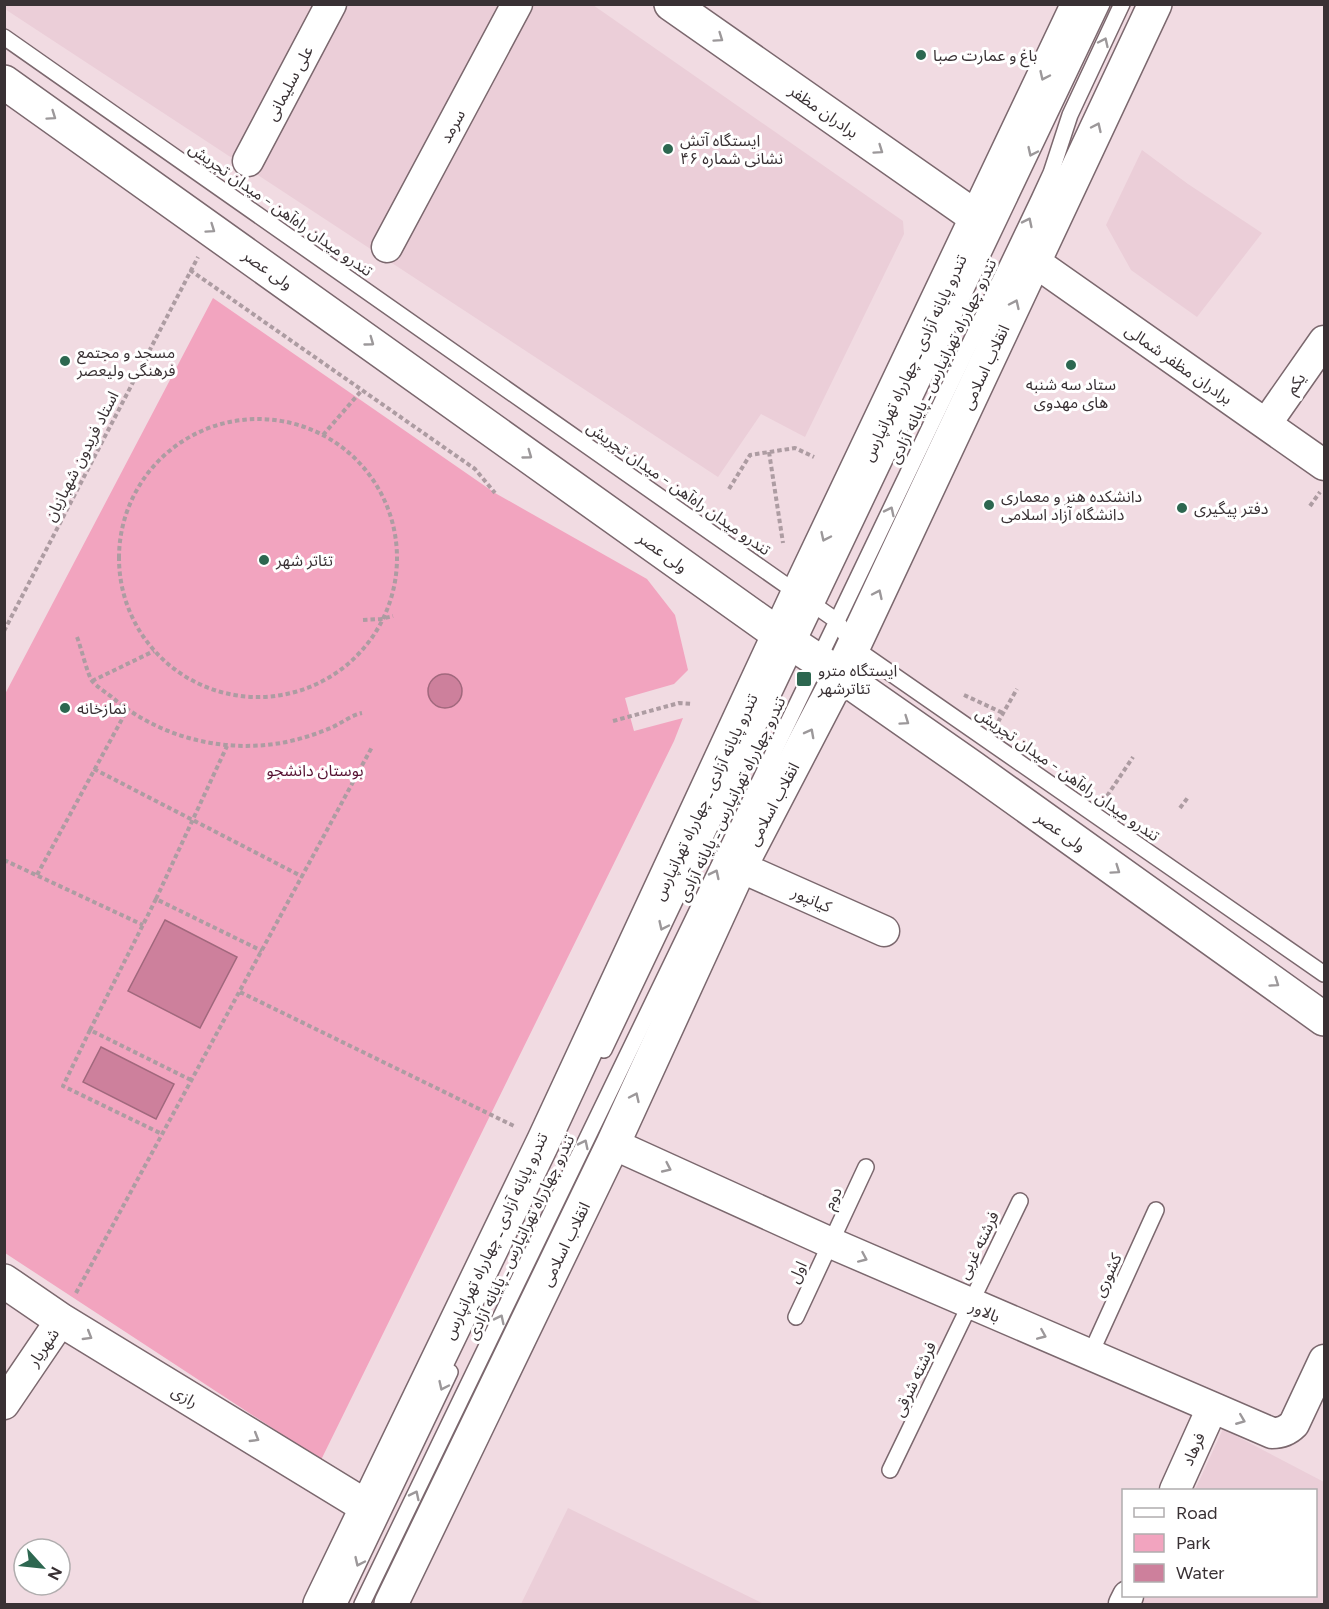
<svg xmlns="http://www.w3.org/2000/svg" width="1329" height="1609" viewBox="0 0 1329 1609" font-family="Figtree,'Noto Sans Arabic',sans-serif">
<rect width="100%" height="100%" fill="#f1dbe2"/>
<path fill="#ebced8" d="M4,5h589l310,216 1,13 -99,203 -44,-23 -43,63 -704,-462 -9,-6z
M1142,150l46,34 74,49 -65,84 -66,-47 -25,-45z
M1223,1429l101,53v122h-182l4,-8h170v-106h-121z
M568,1508l196,96h-243z"/>
<path fill="#f2a4bf" d="M213,298l282,195 152,86 28,36 13,55 -14,14 -49,14 9,33 49,-13 -9,23 -353,719 -316,-207 -1,-557z"/>
<path fill="#cd809c" stroke="#a1687d" stroke-width="1.5" d="M428 691a17 17 0 1 1 34 0a17 17 0 1 1-34 0Z
M165,920l72,37 -37,71 -72,-37z
M101,1047l73,37 -18,35 -73,-37z"/>
<g fill="none" stroke-linecap="round" stroke-linejoin="round">
<defs>
<path id="lane" d="M4,37l833,584 16,26 471,327
M604,1050l498,-1046
M796,1317l70,-150
M1090,1355l66,-145
M890,1470l130,-269
M339,1604l111,-232
M362,1604l475,-983 202,-422 12,-26 19,-58 52,-111"/>
<path id="street" d="M248,161l83,-157
M387,247l130,-243
M1035,262l289,203
M1266,424l58,-83
M740,867l144,64
M613,1144l218,99 441,190c9,0 15,-2 22,-9l30,-64
M4,1404l57,-84
M1175,1490l37,-82
M1124,1604l4,-8"/>
<path id="secondary" d="M671,4l306,214
M4,1281l57,39 306,187"/>
<path id="primary" d="M4,82l774,552 62,41 133,93 351,251
M320,1604l224,-464 254,-547 280,-589
M391,1604l222,-460 127,-277 100,-192 315,-671"/>
</defs>
<use href="#lane" stroke="#7b686e" stroke-width="18"/>
<use href="#street" stroke="#7b686e" stroke-width="33"/>
<use href="#secondary" stroke="#7b686e" stroke-width="36"/>
<use href="#primary" stroke="#7b686e" stroke-width="36"/>
<path stroke="#ad9ca2" stroke-width="4" stroke-dasharray="4.5 3" stroke-linecap="butt" d="M190,270l285,199 20,24
M119 558a139 139 0 1 1 278 0a139 139 0 1 1-278 0Z
M323,435l39,-45
M769,452l14,91
M729,489l21,-34 45,-7 19,9
M1310,506l10,-14
M363,620l18,-1 12,-3
M4,631l194,-374
M77,637c4,10 10,36 15,44 5,6 15,12 21,17 46,39 109,55 168,45 17,-3 36,-9 52,-16 10,-5 19,-12 29,-14
M92,681l62,-30
M964,695l39,18
M613,721l66,-18 13,1
M998,722l19,-33
M94,769l209,108
M1107,796l26,-39
M1180,808l9,-12
M4,860l139,65
M37,875l90,-165
M156,899l71,-153
M240,992l276,135
M90,1030l-27,56 99,48
M191,1080l-101,-50 66,-131 106,52
M76,1293l296,-546"/>
<use href="#lane" stroke="#fff" stroke-width="15"/>
<use href="#street" stroke="#fff" stroke-width="30"/>
<use href="#secondary" stroke="#fff" stroke-width="33"/>
<use href="#primary" stroke="#fff" stroke-width="33"/>
</g>
<defs><path id="oneway-chevron" d="M-2-3.5L2.5 0L-2 3.5" fill="none" stroke-width="1.6" stroke-linecap="round" stroke-linejoin="round" transform="scale(1.5)"/></defs>
<g stroke="#9c989a">
<use href="#oneway-chevron" transform="translate(719 38) rotate(35)"/>
<use href="#oneway-chevron" transform="translate(1104 42) rotate(-65)"/>
<use href="#oneway-chevron" transform="translate(1044 76) rotate(115)"/>
<use href="#oneway-chevron" transform="translate(52 116) rotate(35)"/>
<use href="#oneway-chevron" transform="translate(1097 127) rotate(-65)"/>
<use href="#oneway-chevron" transform="translate(879 150) rotate(35)"/>
<use href="#oneway-chevron" transform="translate(1032 152) rotate(115)"/>
<use href="#oneway-chevron" transform="translate(1028 222) rotate(-64)"/>
<use href="#oneway-chevron" transform="translate(211 229) rotate(35)"/>
<use href="#oneway-chevron" transform="translate(1015 304) rotate(-65)"/>
<use href="#oneway-chevron" transform="translate(370 342) rotate(36)"/>
<use href="#oneway-chevron" transform="translate(528 455) rotate(36)"/>
<use href="#oneway-chevron" transform="translate(890 511) rotate(-64)"/>
<use href="#oneway-chevron" transform="translate(825 537) rotate(115)"/>
<use href="#oneway-chevron" transform="translate(878 594) rotate(-65)"/>
<use href="#oneway-chevron" transform="translate(905 721) rotate(35)"/>
<use href="#oneway-chevron" transform="translate(810 733) rotate(-62)"/>
<use href="#oneway-chevron" transform="translate(1116 870) rotate(35)"/>
<use href="#oneway-chevron" transform="translate(715 874) rotate(-64)"/>
<use href="#oneway-chevron" transform="translate(663 926) rotate(115)"/>
<use href="#oneway-chevron" transform="translate(1275 983) rotate(35)"/>
<use href="#oneway-chevron" transform="translate(635 1097) rotate(-65)"/>
<use href="#oneway-chevron" transform="translate(584 1144) rotate(-64)"/>
<use href="#oneway-chevron" transform="translate(667 1168) rotate(25)"/>
<use href="#oneway-chevron" transform="translate(863 1258) rotate(24)"/>
<use href="#oneway-chevron" transform="translate(500 1319) rotate(-64)"/>
<use href="#oneway-chevron" transform="translate(1042 1335) rotate(23)"/>
<use href="#oneway-chevron" transform="translate(88 1336) rotate(31)"/>
<use href="#oneway-chevron" transform="translate(443 1386) rotate(115)"/>
<use href="#oneway-chevron" transform="translate(1241 1420) rotate(22)"/>
<use href="#oneway-chevron" transform="translate(255 1438) rotate(31)"/>
<use href="#oneway-chevron" transform="translate(415 1495) rotate(-64)"/>
<use href="#oneway-chevron" transform="translate(359 1562) rotate(115)"/>
</g>
<g fill="#2d6750" stroke="#fff" stroke-width="2">
<circle cx="921" cy="55" r="6"/>
<circle cx="668" cy="149" r="6"/>
<circle cx="65" cy="361" r="6"/>
<circle cx="1071" cy="365" r="6"/>
<circle cx="989" cy="505" r="6"/>
<circle cx="1182" cy="508" r="6"/>
<circle cx="264" cy="560" r="6"/>
<rect x="796" y="671" width="16" height="16" rx="3"/>
<circle cx="65" cy="708" r="6"/>
</g>
<g text-anchor="middle" stroke-width="6" stroke-linejoin="round" paint-order="stroke">
<g font-size="16" fill="#393134" stroke="#fff" text-anchor="start">
<text x="933" y="61">باغ و عمارت صبا</text>
<text x="680" y="146">ایستگاه آتش<tspan x="680" dy="18">نشانی شماره ۴۶</tspan></text>
<text x="77" y="358">مسجد و مجتمع<tspan x="77" dy="18">فرهنگی ولیعصر</tspan></text>
<text x="1071" y="390" text-anchor="middle">ستاد سه شنبه<tspan x="1071" dy="18">های مهدوی</tspan></text>
<text x="1001" y="502">دانشکده هنر و معماری<tspan x="1001" dy="18">دانشگاه آزاد اسلامی</tspan></text>
<text x="1194" y="514">دفتر پیگیری</text>
<text x="276" y="566">تئاتر شهر</text>
<text x="818" y="676">ایستگاه مترو<tspan x="818" dy="18">تئاترشهر</tspan></text>
<text x="77" y="714">نمازخانه</text>
</g>
<g font-size="16" fill="#393134" stroke="#fff">
<text transform="translate(289 83) rotate(-62)" y="6">علی سلیمانی</text>
<text transform="translate(824 111) rotate(35)" y="6">برادران مظفر</text>
<text transform="translate(452 126) rotate(-62)" y="6">سرمد</text>
<text transform="translate(281 209) rotate(35)" y="6">تندرو میدان راه‌آهن - میدان تجریش</text>
<text transform="translate(268 269) rotate(35)" y="6">ولی عصر</text>
<text transform="translate(914 358) rotate(-65)" y="6">تندرو پایانه آزادی ـ چهارراه تهرانپارس</text>
<text transform="translate(942 361) rotate(-64)" y="6">تندرو چهارراه تهرانپارس ـ پایانه آزادی</text>
<text transform="translate(1179 364) rotate(35)" y="6">برادران مظفر شمالی</text>
<text transform="translate(985 367) rotate(-65)" y="6">انقلاب اسلامی</text>
<text transform="translate(1295 383) rotate(-55)" y="6">یکم</text>
<text transform="translate(81 456) rotate(-63)" y="6">استاد فریدون شهبازیان</text>
<text transform="translate(679 488) rotate(35)" y="6">تندرو میدان راه‌آهن - میدان تجریش</text>
<text transform="translate(663 552) rotate(36)" y="6">ولی عصر</text>
<text transform="translate(1068 774) rotate(35)" y="6">تندرو میدان راه‌آهن - میدان تجریش</text>
<text transform="translate(705 797) rotate(-65)" y="6">تندرو پایانه آزادی ـ چهارراه تهرانپارس</text>
<text transform="translate(731 799) rotate(-64)" y="6">تندرو چهارراه تهرانپارس ـ پایانه آزادی</text>
<text transform="translate(773 804) rotate(-62)" y="6">انقلاب اسلامی</text>
<text transform="translate(1061 831) rotate(35)" y="6">ولی عصر</text>
<text transform="translate(812 899) rotate(24)" y="6">کیانپور</text>
<text transform="translate(832 1198) rotate(-65)" y="6">دوم</text>
<text transform="translate(495 1236) rotate(-65)" y="6">تندرو پایانه آزادی ـ چهارراه تهرانپارس</text>
<text transform="translate(520 1237) rotate(-64)" y="6">تندرو چهارراه تهرانپارس ـ پایانه آزادی</text>
<text transform="translate(565 1244) rotate(-64)" y="6">انقلاب اسلامی</text>
<text transform="translate(978 1245) rotate(-64)" y="6">فرشته غربی</text>
<text transform="translate(797 1272) rotate(-65)" y="6">اول</text>
<text transform="translate(1107 1275) rotate(-65)" y="6">کشوری</text>
<text transform="translate(985 1311) rotate(23)" y="6">بالاور</text>
<text transform="translate(43 1347) rotate(-56)" y="6">شهریار</text>
<text transform="translate(914 1379) rotate(-65)" y="6">فرشته شرقی</text>
<text transform="translate(185 1396) rotate(31)" y="6">رازی</text>
<text transform="translate(1193 1449) rotate(-66)" y="6">فرهاد</text>
</g>
<g font-size="16" fill="#561131" stroke="#fff">
<text x="315" y="776">بوستان دانشجو</text>
</g>
</g>
<rect width="1329" height="1609" fill="none" stroke="#393134" stroke-width="12"/>
<rect x="1122" y="1489" width="195" height="108" fill="#ffffff" stroke="#b0adae" stroke-width="1.5"/>
<rect x="1134" y="1508" width="30" height="9" fill="#ffffff" stroke="#b0adae" stroke-width="1.5"/>
<text x="1176" y="1519" font-size="18" fill="#393134">Road</text>
<rect x="1134" y="1534" width="30" height="18" fill="#f2a4bf" stroke="#b0adae" stroke-width="1.5"/>
<text x="1176" y="1549" font-size="18" fill="#393134">Park</text>
<rect x="1134" y="1564" width="30" height="18" fill="#cd809c" stroke="#b0adae" stroke-width="1.5"/>
<text x="1176" y="1579" font-size="18" fill="#393134">Water</text>
<g transform="translate(42 1567) rotate(117)"><circle r="28" fill="#ffffff" stroke="#b0adae" stroke-width="1.5"/>
<path d="M0-4.5L10 22L0 15L-10 22Z" fill="#2d6750"/>
<text y="-9" font-size="16" font-weight="bold" text-anchor="middle" fill="#393134">N</text>
</g>
</svg>
